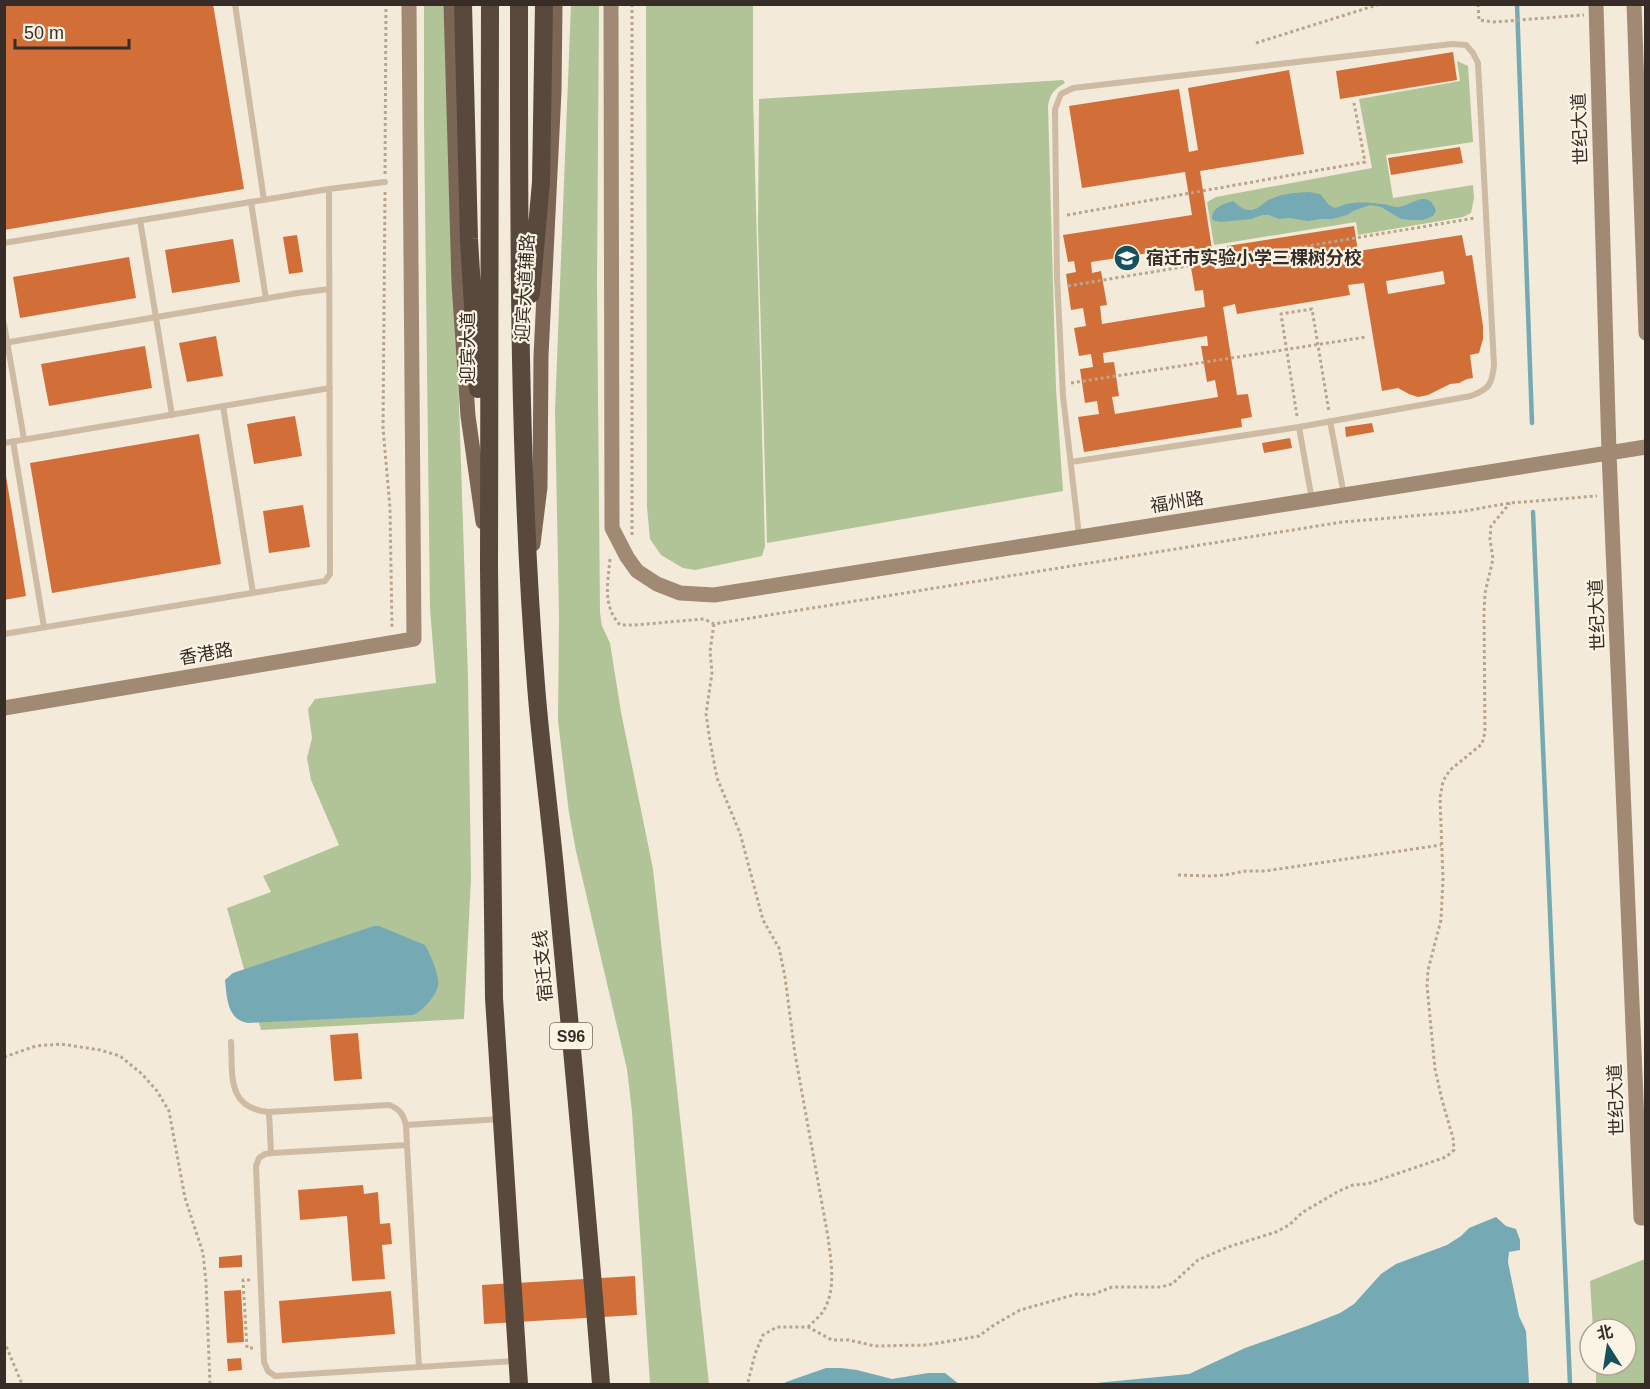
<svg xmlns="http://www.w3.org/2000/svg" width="1650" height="1389" viewBox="0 0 1650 1389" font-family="Arial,'Noto Sans SC',sans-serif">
<rect width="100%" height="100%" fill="#f4ead9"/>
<path fill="#b0c497" d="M424,5h22l22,673 3,200 -7,141 -203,11 -34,-122 44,-16 -8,-16 76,-31 -28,-65 -4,-22 5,-20 -4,-29 7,-10 121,-16 -6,-74 -6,-488z
M571,5h28l-2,279 3,329 2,13 8,17 11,69 32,157 56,515h-59l-18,-272 -5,-43 -51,-218 -7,-38 -11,-92 1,-106 -4,-205z
M646,5h107v90l12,451 -3,10 -67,14 -12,-2 -22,-13 -11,-16 -3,-32z
M1457,61l11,5 5,76 -87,13 7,43 80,-13 1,13 -3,15 -8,4 -105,18 -2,-13 -142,23 -7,-43 9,-5 156,-29 -13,-69 101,-18z
M1063,80l2,3c-11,6 -15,11 -17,23l8,283 7,102 -296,52 -9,-314 1,-130z
M1645,1259v125h-49v-19h30v-36h-33l-3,-48z"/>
<path fill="#75aab4" d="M1309,192l11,2 9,11 6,3c6,-2 12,-5 19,-5 9,-1 19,0 28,1 5,0 10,3 14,3 14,1 32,-21 40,4l-3,5 -10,4h-11l-11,-1 -20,-12 -11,-2 -17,6 -6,4 -15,4h-12l-12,2 -19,-3 -10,1 -10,-4h-7l-11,4 -30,3 -6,-1 -3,-2c0,-12 12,-15 21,-18 5,4 11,10 17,9 9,0 13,-8 21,-11 12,-6 24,-6 38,-7z
M374,926h5l46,19c5,8 15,31 13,41 -2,10 -16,26 -25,29l-165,8c-21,-3 -21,-25 -23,-43l8,-7z
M1496,1217l10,9 10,3 4,11v10l-11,2 -1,10 11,54 7,15 3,53h-443l103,-10 56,-26 62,-22 33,-13 14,-9 27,-30 15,-10 51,-19 14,-9 8,-8z
M826,1368h15l16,2 35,9 36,-6h17l14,11h-176l3,-2z"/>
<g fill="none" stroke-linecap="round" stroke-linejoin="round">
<path stroke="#75aab4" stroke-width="4.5" d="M1517,4l15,419
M1533,512l37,872"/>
</g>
<path fill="#d26f38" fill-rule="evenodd" d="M4,4h209l31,185 -240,41z
M1453,52l4,28 -117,19 -4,-28z
M1289,70l15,84 -104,17 15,98 15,-2 -3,-21 127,-20 4,25 104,-16 4,21 6,-1 11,71v13l-4,14 -9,2 3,23 -6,1 -8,4 -9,1 -22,11 -10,2 -9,-3 -11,-6 -16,3 -18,-108 -16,2 2,10 -113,19 -2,-10 -12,3 14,88 11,-1 4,23 -11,2 1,8 -158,25 -6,-35 21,-3 -2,-13 -12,2 -5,-34 13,-2 -2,-13 -12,2 -5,-28 12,-2 -3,-18 -12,2 -5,-36 10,-2 -2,-11 -6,1 -5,-27 129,-20 -7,-43 -103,16 -13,-82 110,-17 10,63 9,-2 -10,-62zM1194,246l2,9 -7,1 6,35 8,-1 2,17 -103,17 -2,-18 7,-1 -6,-34 -9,2 -1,-11zM1443,271l2,13 -57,10 -2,-13zM1207,336l1,10h-7l6,36 8,-2 3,17 -103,17 -3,-17 7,-1 -5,-34 -10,1 -1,-10z
M1460,147l3,16 -72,12 -3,-17z
M297,235l6,37 -14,2 -6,-37z
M233,239l7,43 -68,11 -7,-43z
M129,257l7,41 -116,20 -7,-41z
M216,336l7,40 -36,6 -8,-39z
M145,346l7,42 -103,18 -8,-42z
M295,416l7,40 -48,8 -7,-40z
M1372,423l2,9 -28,5 -1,-10z
M199,434l22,130 -169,29 -22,-130z
M1290,438l2,10 -28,5 -2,-10z
M4,476h2l20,120 -22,4z
M303,505l7,42 -41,6 -6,-42z
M358,1033l4,46 -28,2 -4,-46z
M363,1185l1,9 14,-2 2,32 10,-1 2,21 -10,1 3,34 -33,2 -5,-65 -47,4 -2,-30z
M242,1255v12l-23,1v-11z
M635,1276l2,39 -153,9 -2,-39z
M241,1290l3,52 -17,1 -3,-52z
M391,1291l4,43 -113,9 -3,-42z
M241,1358l1,12 -14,1 -1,-12z"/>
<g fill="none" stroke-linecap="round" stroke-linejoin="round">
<path stroke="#b9a58d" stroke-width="3" stroke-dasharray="3 3" stroke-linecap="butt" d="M632,4v531
M1478,4l1,16 15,2 90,-7
M1256,43l124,-39
M385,174l1,-170
M385,192l-2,236 7,80 2,121
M1067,215l298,-53 -11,-59
M1068,286l407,-68
M1071,383l295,-46
M1297,416l-16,-102 31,-5 17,103
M610,559c-2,24 -8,46 10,66h14l70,-6 10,5 628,-102 117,-10 51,-9 87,-7
M714,624l-4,27 2,22 -6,41 4,27 7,37 23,55 23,87 16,28 6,29 10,77 33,183c3,25 9,54 -6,76 -4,5 -9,9 -14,14
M1178,875l31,1 16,-1 21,-4h19l176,-26
M4,1057l32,-11 25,-2 39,6 20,6 22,18 15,17 12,20 16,87 18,55 3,29 4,102
M250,1280h-7l4,68h6
M4,1341l18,43
M748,1382l7,-28 8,-19 14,-8h31l24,13h17l26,6 52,-1 52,-9 15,-11 26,-15 57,-16 15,1 20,-8h49l11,-3 26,-24 30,-13 48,-15 13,-7 14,-13 36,-21 14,-6 14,-1 79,-27 8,-7 -1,-12 -11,-38 -7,-31 -8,-83 1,-16 13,-50 2,-41 -3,-81 3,-17 7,-11 32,-26 3,-12 -1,-119 1,-20 8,-34 -3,-20 1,-13 19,-23"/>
<path stroke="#cdbba3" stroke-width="6" d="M235,4l29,196
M251,202l15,97
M140,220l32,195
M4,243l325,-54 56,-7
M4,324l20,115
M4,343l294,-50 31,-4
M223,406l30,187
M1330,421l14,74
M1299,427l13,73
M13,441l31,186
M4,443l326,-55
M1071,462l228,-35 172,-31c18,-7 21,-11 23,-31l-16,-302 -5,-10 -7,-8 -14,-1 -379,44 -12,6 -6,15 2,169 6,118 16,139
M4,634l321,-53 5,-7 -1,-385
M231,1042c2,33 -5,66 38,70
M407,1145l-134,8 -8,1 -6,4 -3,8 8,196 4,9 7,5 144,-9 -12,-222 -1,-20 95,-6
M271,1153l-2,-41 120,-7c11,4 14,9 17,20
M419,1367l95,-6"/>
<path stroke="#a18a74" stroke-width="15" d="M611,4l1,524 15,29 10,14 20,13 23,9 34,2 932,-148
M1596,4l13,449 32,765h5
M1634,4l12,329
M4,708l410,-69 -5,-635"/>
<path stroke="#7b6655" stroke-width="15" d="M451,4l8,279 9,133 15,106
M533,544l7,-57 1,-131 13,-265 1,-87"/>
<path stroke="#59483c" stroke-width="18" d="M463,4l6,235 9,150
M490,4l-1,564 5,430 25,386
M519,4c0,227 -1,455 17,681 5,65 14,129 20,194 16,168 32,337 45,505
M531,294l10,-112 3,-178"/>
</g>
<defs>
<symbol id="school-disc" viewBox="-11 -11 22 22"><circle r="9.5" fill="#17515d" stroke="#fbf4e5"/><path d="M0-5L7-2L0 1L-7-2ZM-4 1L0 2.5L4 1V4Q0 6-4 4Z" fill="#fff"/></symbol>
</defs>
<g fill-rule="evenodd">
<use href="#school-disc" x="1112" y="243" width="30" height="30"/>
</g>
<g text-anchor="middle" stroke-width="4.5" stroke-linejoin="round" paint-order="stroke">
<rect fill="#fbf4e5" stroke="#72695f" stroke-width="1.5" x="550" y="1023" width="42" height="26" rx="4.5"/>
<g font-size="16" font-weight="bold" fill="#372d26">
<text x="571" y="1042">S96</text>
</g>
<g font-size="18" fill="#372d26" stroke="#fbf4e5">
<text transform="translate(1580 129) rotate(-92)" y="6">世纪大道</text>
<text transform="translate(525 288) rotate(-87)" y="6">迎宾大道辅路</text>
<text transform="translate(468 348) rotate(-90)" y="6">迎宾大道</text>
<text transform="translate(1177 502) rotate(-9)" y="6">福州路</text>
<text transform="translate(1597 615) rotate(-92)" y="6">世纪大道</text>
<text transform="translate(206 654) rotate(-10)" y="6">香港路</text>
<text transform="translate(543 966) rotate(-95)" y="6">宿迁支线</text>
<text transform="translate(1616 1100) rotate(-92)" y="6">世纪大道</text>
</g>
<g font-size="18" font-weight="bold" fill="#372d26" stroke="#fbf4e5" text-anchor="start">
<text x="1146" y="264">宿迁市实验小学三棵树分校</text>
</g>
</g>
<rect width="1650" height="1389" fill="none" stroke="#372d26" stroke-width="12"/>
<g transform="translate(1608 1347) rotate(348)"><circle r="28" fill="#fbf4e5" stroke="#ada499" stroke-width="1.5"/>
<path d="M0-4.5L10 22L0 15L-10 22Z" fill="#17515d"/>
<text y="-9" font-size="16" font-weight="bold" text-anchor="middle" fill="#372d26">北</text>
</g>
<path d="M15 39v9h114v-9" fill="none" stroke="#372d26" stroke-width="3"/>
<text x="24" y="39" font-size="18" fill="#372d26" stroke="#fbf4e5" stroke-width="4.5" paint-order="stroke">50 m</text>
</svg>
